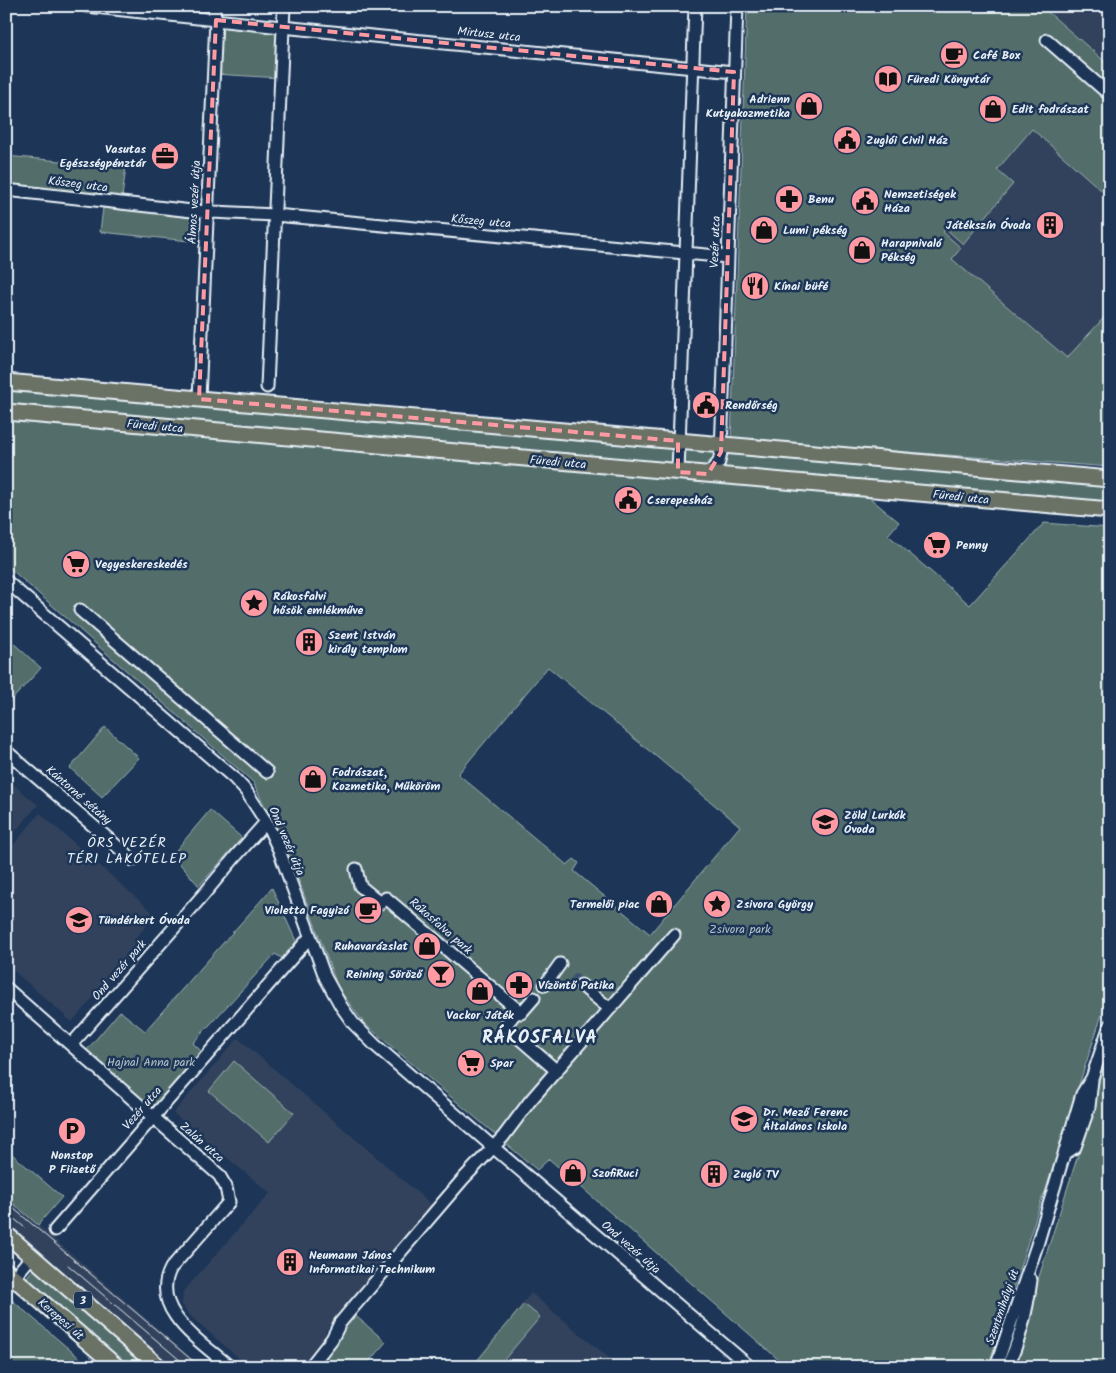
<svg xmlns="http://www.w3.org/2000/svg" width="1116" height="1373" viewBox="0 0 1116 1373" font-family="Kalam,sans-serif">
<rect width="100%" height="100%" fill="#1d3557"/>
<filter id="ink" filterUnits="userSpaceOnUse"><feTurbulence type="fractalNoise" baseFrequency=".02" numOctaves="2"/><feDisplacementMap in="SourceGraphic" scale="10" xChannelSelector="R" yChannelSelector="G"/><feConvolveMatrix kernelMatrix="1 2 1 2 8 2 1 2 1" color-interpolation-filters="sRGB"/></filter>
<g filter="url(#ink)">
<path fill="#30435c" d="M1041,6h69v60l-28,-24z
M1032,129l78,69v113l-43,47 -116,-99 -8,-27z
M6,778l32,27 -32,37z
M40,813l116,102 -21,24 5,5 -68,78 -66,-58v-110z
M238,1038l194,167 -107,126 5,5 -26,31h-55l-61,-53 -6,-10 1,-12 87,-99 -97,-80z
M6,1197l196,170h-28l-168,-143z
M531,1293l89,74h-150z"/>
<path fill="#536e6b" stroke="#9eb0b2" fill-rule="evenodd" d="M747,6h294l69,60v132l-78,-69 -35,41 16,14 -50,60 -17,-15 -3,3 18,16 -9,11 115,99 43,-47v156l-379,-28z
M216,20l67,7 -2,51 -67,-4z
M6,156l120,11 -4,30 -116,-13z
M103,208l89,9 -2,24 -90,-9z
M6,386l1104,99v19l-1104,-100z
M6,416l859,78 34,28 -11,13 82,70 74,-82 66,5v462l-52,159 7,6 -23,43 -54,169h-201l-238,-208 -12,11 -173,-147 -26,-35 -46,-126 -39,-80 -247,-217zM548,667l192,159 -90,108 -76,-63 5,-8 -5,-4 -7,6 -109,-91z
M10,640l31,28 -35,38v-62z
M105,727l34,31 -37,39 -32,-29z
M210,810l32,28 -43,48 -27,-31z
M272,888l24,53 -11,19 -10,-6 -82,89 11,11 -53,54 -65,-57 34,-40 25,20z
M1110,1042v325h-100l85,-265 6,-29z
M234,1061l60,52 -25,29 -60,-51z
M6,1149l56,48 -24,28 -32,-28z
M34,1268l115,99h-20l-103,-89z
M6,1295l84,72h-84z
M524,1304l16,13 -42,50h-26z
M350,1311l36,31 -22,25h-54z"/>
<g fill="none" stroke-linecap="round" stroke-linejoin="round">
<path stroke="#3b516f" stroke-width="11" stroke-dasharray="11 5.5" stroke-linecap="butt" d="M572,977l9,8"/>
<defs>
<path id="minor" d="M86,6l186,20 462,46
M1047,40l63,55
M6,190l186,21 83,4 453,42
M267,387l17,-381
M199,399l17,-379 -3,-14
M678,472l17,-466
M708,474l11,-12 2,-10 16,-446
M6,581l227,196 13,14 20,31 13,28 46,127 16,29 12,17 22,22 118,102 257,220
M80,610l187,162
M6,751l127,109
M356,869l4,17 21,17 5,-5 132,112 -13,16 52,45
M545,985l15,-21
M581,985l29,24
M6,988l213,187 7,12 3,15 -58,66c-23,42 32,75 59,99
M518,1010l3,3 13,-15
M71,1045l133,-151 31,-37 31,-35
M1069,1151l6,-4 14,-40 3,-27
M55,1230l255,-293
M6,1287l26,-31
M310,1367l22,-28 8,-16 10,-12 113,-132 40,-42 27,-36 144,-166
M996,1367l41,-122 45,-151 10,-16 18,-53
M1007,1367c14,-28 20,-56 24,-87"/>
<path id="major" d="M6,382l1104,97
M6,412l1104,98
M6,1234l153,133
M6,1271l111,96"/>
</defs>
<use href="#minor" stroke="#e8f1f8" stroke-width="15"/>
<use href="#major" stroke="#e8f1f8" stroke-width="19"/>
<use href="#minor" stroke="#1d3557" stroke-width="11"/>
<use href="#major" stroke="#6b7165" stroke-width="15"/>
<path stroke="#e8f1f8" stroke-width="1" d="M6,1202l194,165
M6,1212l18,15
M68,1265l120,102"/>
</g>
</g>
<path fill="none" stroke="#ff9aa2" stroke-width="4" stroke-dasharray="10 6" stroke-linejoin="round" d="M216,20l518,52 -13,380 -13,22 -30,-2v-31l-479,-42z"/>
<defs>
<symbol id="cafe-disc" viewBox="-11 -11 22 22"><circle r="9.5" fill="#ff9aa2" stroke="#1d3557"/><path d="M-5.5-4.5H6V0H3Q3 3.5 0 3.5H-2.5Q-5.5 3.5-5.5 0ZM3-3.2v2h1.7v-2ZM-6 4.5H4V6H-6Z" fill="#111"/></symbol>
<symbol id="library-disc" viewBox="-11 -11 22 22"><circle r="9.5" fill="#ff9aa2" stroke="#1d3557"/><path d="M-6-4Q-3-5.5-.7-3.5V5Q-3 3-6 4ZM6-4Q3-5.5 .7-3.5V5Q3 3 6 4Z" fill="#111"/></symbol>
<symbol id="shop-disc" viewBox="-11 -11 22 22"><circle r="9.5" fill="#ff9aa2" stroke="#1d3557"/><path d="M-5-2.5h2.3a2.7 3.5 0 0 1 5.4 0H5L5.5 6h-11ZM-1.5-2.5h3a1.5 2.3 0 0 0-3 0Z" fill="#111"/></symbol>
<symbol id="civic-disc" viewBox="-11 -11 22 22"><circle r="9.5" fill="#ff9aa2" stroke="#1d3557"/><path d="M-.6-6.5H3V-4.5H.6V-3L4-1V1h2V6H-6V1h2V-1L-.6-3ZM-1.2 2.5V6h2.4V2.5Z" fill="#111"/></symbol>
<symbol id="office-disc" viewBox="-11 -11 22 22"><circle r="9.5" fill="#ff9aa2" stroke="#1d3557"/><path d="M-6-3h4V-5.5h4V-3h4V5H-6ZM-1-4.5V-3h2v-1.5ZM-6 0V1H6V0Z" fill="#111"/></symbol>
<symbol id="pharmacy-disc" viewBox="-11 -11 22 22"><circle r="9.5" fill="#ff9aa2" stroke="#1d3557"/><path d="M-2-6h4v4h4v4h-4v4h-4v-4h-4v-4h4Z" fill="#111"/></symbol>
<symbol id="building-disc" viewBox="-11 -11 22 22"><circle r="9.5" fill="#ff9aa2" stroke="#1d3557"/><path d="M-4-6H4V6H1V3H-1V6H-4ZM-2.5-4.3h1.7v1.8h-1.7ZM.8-4.3h1.7v1.8H.8ZM-2.5-1h1.7V.8h-1.7ZM.8-1h1.7V.8H.8Z" fill="#111"/></symbol>
<symbol id="restaurant-disc" viewBox="-11 -11 22 22"><circle r="9.5" fill="#ff9aa2" stroke="#1d3557"/><path d="M-5-6h1v4h1v-4h1v4h1v-4h1v5L-1.5 .5V6h-2V.5L-5-1ZM5-6V6H3V1.5H1.5Q1.5-4 5-6Z" fill="#111"/></symbol>
<symbol id="supermarket-disc" viewBox="-11 -11 22 22"><circle r="9.5" fill="#ff9aa2" stroke="#1d3557"/><path d="M-6-5.5h2.5l.6 2H6L4.5 2H-2.5L-4.4-4H-6ZM-1.5 3.2a1.3 1.3 0 1 0 .1 0ZM3 3.2a1.3 1.3 0 1 0 .1 0Z" fill="#111"/></symbol>
<symbol id="sight-disc" viewBox="-11 -11 22 22"><circle r="9.5" fill="#ff9aa2" stroke="#1d3557"/><path d="M0-6L1.8-2.2L6-1.7L2.9 1.2L3.7 5.4L0 3.3L-3.7 5.4L-2.9 1.2L-6-1.7L-1.8-2.2Z" fill="#111"/></symbol>
<symbol id="school-disc" viewBox="-11 -11 22 22"><circle r="9.5" fill="#ff9aa2" stroke="#1d3557"/><path d="M0-5L7-2L0 1L-7-2ZM-4 1L0 2.5L4 1V4Q0 6-4 4Z" fill="#111"/></symbol>
<symbol id="bar-disc" viewBox="-11 -11 22 22"><circle r="9.5" fill="#ff9aa2" stroke="#1d3557"/><path d="M-6-5H6L.8 .8V4.5H3.5V6h-7V4.5H-.8V.8Z" fill="#111"/></symbol>
<symbol id="parking-disc" viewBox="-11 -11 22 22"><circle r="9.5" fill="#ff9aa2" stroke="#1d3557"/><path d="M-3.5-5.5H1a3.5 3.5 0 0 1 0 7H-1V5.5H-3.5ZM-1-3.4V-.6H.8a1.4 1.4 0 0 0 0-2.8Z" fill="#111"/></symbol>
</defs>
<g fill-rule="evenodd">
<use href="#cafe-disc" x="938" y="39" width="32" height="32"/>
<use href="#library-disc" x="872" y="63" width="32" height="32"/>
<use href="#shop-disc" x="793" y="90" width="32" height="32"/>
<use href="#shop-disc" x="977" y="93" width="32" height="32"/>
<use href="#civic-disc" x="831" y="124" width="32" height="32"/>
<use href="#office-disc" x="149" y="140" width="32" height="32"/>
<use href="#pharmacy-disc" x="773" y="183" width="32" height="32"/>
<use href="#civic-disc" x="849" y="185" width="32" height="32"/>
<use href="#building-disc" x="1034" y="209" width="32" height="32"/>
<use href="#shop-disc" x="748" y="214" width="32" height="32"/>
<use href="#shop-disc" x="846" y="234" width="32" height="32"/>
<use href="#restaurant-disc" x="739" y="270" width="32" height="32"/>
<use href="#civic-disc" x="690" y="389" width="32" height="32"/>
<use href="#civic-disc" x="612" y="484" width="32" height="32"/>
<use href="#supermarket-disc" x="921" y="529" width="32" height="32"/>
<use href="#supermarket-disc" x="60" y="548" width="32" height="32"/>
<use href="#sight-disc" x="238" y="587" width="32" height="32"/>
<use href="#building-disc" x="293" y="626" width="32" height="32"/>
<use href="#shop-disc" x="297" y="763" width="32" height="32"/>
<use href="#school-disc" x="809" y="806" width="32" height="32"/>
<use href="#shop-disc" x="643" y="888" width="32" height="32"/>
<use href="#sight-disc" x="701" y="888" width="32" height="32"/>
<use href="#cafe-disc" x="352" y="894" width="32" height="32"/>
<use href="#school-disc" x="63" y="904" width="32" height="32"/>
<use href="#shop-disc" x="411" y="930" width="32" height="32"/>
<use href="#bar-disc" x="425" y="958" width="32" height="32"/>
<use href="#pharmacy-disc" x="503" y="969" width="32" height="32"/>
<use href="#shop-disc" x="464" y="975" width="32" height="32"/>
<use href="#supermarket-disc" x="455" y="1047" width="32" height="32"/>
<use href="#school-disc" x="728" y="1103" width="32" height="32"/>
<use href="#parking-disc" x="56" y="1115" width="32" height="32"/>
<use href="#shop-disc" x="557" y="1157" width="32" height="32"/>
<use href="#building-disc" x="698" y="1158" width="32" height="32"/>
<use href="#building-disc" x="274" y="1246" width="32" height="32"/>
</g>
<g text-anchor="middle" stroke-width="5" stroke-linejoin="round" paint-order="stroke">
<rect fill="#1d3557" stroke="#abb9c8" stroke-width="1" x="74" y="1291.5" width="18" height="17" rx="4"/>
<g font-size="11" font-weight="bold" fill="#e8f1f8">
<text x="83" y="1304">3</text>
</g>
<g font-size="12" fill="#e8f1f8" stroke="#1d3557">
<text transform="translate(489 34) rotate(6)" y="4">Mirtusz utca</text>
<text transform="translate(78 184) rotate(7)" y="4">Kőszeg utca</text>
<text transform="translate(194 202) rotate(-87)" y="4">Álmos vezér útja</text>
<text transform="translate(481 221) rotate(5)" y="4">Kőszeg utca</text>
<text transform="translate(715 242) rotate(-88)" y="4">Vezér utca</text>
<text transform="translate(155 426) rotate(5)" y="4">Füredi utca</text>
<text transform="translate(558 462) rotate(5)" y="4">Füredi utca</text>
<text transform="translate(961 497) rotate(6)" y="4">Füredi utca</text>
<text transform="translate(79 795) rotate(41)" y="4">Kántorné sétány</text>
<text transform="translate(287 841) rotate(67)" y="4">Ond vezér útja</text>
<text transform="translate(441 926) rotate(41)" y="4">Rákosfalva park</text>
<text transform="translate(119 970) rotate(-49)" y="4">Ond vezér park</text>
<text transform="translate(142 1108) rotate(-49)" y="4">Vezér utca</text>
<text transform="translate(202 1142) rotate(41)" y="4">Zalán utca</text>
<text transform="translate(631 1247) rotate(41)" y="4">Ond vezér útja</text>
<text transform="translate(1002 1307) rotate(-71)" y="4">Szentmihályi út</text>
<text transform="translate(61 1319) rotate(41)" y="4">Kerepesi út</text>
</g>
<g font-size="12" font-weight="bold" fill="#e8f1f8" stroke="#1d3557" text-anchor="start">
<text x="973" y="59">Café Box</text>
<text x="907" y="83">Füredi Könyvtár</text>
<text x="790" y="103" text-anchor="end">Adrienn<tspan x="790" dy="14">Kutyakozmetika</tspan></text>
<text x="1012" y="113">Edit fodrászat</text>
<text x="866" y="144">Zuglói Civil Ház</text>
<text x="146" y="153" text-anchor="end">Vasutas<tspan x="146" dy="14">Egészségpénztár</tspan></text>
<text x="884" y="198">Nemzetiségek<tspan x="884" dy="14">Háza</tspan></text>
<text x="808" y="203">Benu</text>
<text x="1031" y="229" text-anchor="end">Játékszín Óvoda</text>
<text x="783" y="234">Lumi pékség</text>
<text x="881" y="247">Harapnivaló<tspan x="881" dy="14">Pékség</tspan></text>
<text x="774" y="290">Kínai büfé</text>
<text x="725" y="409">Rendőrség</text>
<text x="647" y="504">Cserepesház</text>
<text x="956" y="549">Penny</text>
<text x="95" y="568">Vegyeskereskedés</text>
<text x="273" y="600">Rákosfalvi<tspan x="273" dy="14">hősök emlékműve</tspan></text>
<text x="328" y="639">Szent István<tspan x="328" dy="14">király templom</tspan></text>
<text x="332" y="776">Fodrászat,<tspan x="332" dy="14">Kozmetika, Műköröm</tspan></text>
<text x="844" y="819">Zöld Lurkók<tspan x="844" dy="14">Óvoda</tspan></text>
<text x="640" y="908" text-anchor="end">Termelői piac</text>
<text x="736" y="908">Zsivora György</text>
<text x="349" y="914" text-anchor="end">Violetta Fagyizó</text>
<text x="98" y="924">Tündérkert Óvoda</text>
<text x="408" y="950" text-anchor="end">Ruhavarázslat</text>
<text x="422" y="978" text-anchor="end">Reining Söröző</text>
<text x="538" y="989">Vízöntő Patika</text>
<text x="480" y="1019" text-anchor="middle">Vackor Játék</text>
<text x="490" y="1067">Spar</text>
<text x="763" y="1116">Dr. Mező Ferenc<tspan x="763" dy="14">Általános Iskola</tspan></text>
<text x="72" y="1159" text-anchor="middle">Nonstop<tspan x="72" dy="14">P Fiizető</tspan></text>
<text x="592" y="1177">SzofiRuci</text>
<text x="733" y="1178">Zugló TV</text>
<text x="309" y="1259">Neumann János<tspan x="309" dy="14">Informatikai Technikum</tspan></text>
</g>
<g font-size="12" fill="#b4c3c7" stroke="#1d3557">
<text x="740" y="933">Zsivora park</text>
<text x="151" y="1066">Hajnal Anna park</text>
</g>
<g font-size="14" letter-spacing="1" fill="#e8f1f8" stroke="#1d3557">
<text x="127" y="847">ÖRS VEZÉR<tspan x="127" dy="16">TÉRI LAKÓTELEP</tspan></text>
</g>
<g font-size="18" font-weight="bold" letter-spacing="1" fill="#e8f1f8" stroke="#1d3557">
<text x="540" y="1043">RÁKOSFALVA</text>
</g>
</g>
<rect width="1116" height="1373" fill="none" stroke="#1d3557" stroke-width="25"/>
<rect x="12" y="12" width="1091" height="1348" fill="none" stroke="#e8f1f8" stroke-width="2" filter="url(#ink)"/>
</svg>
